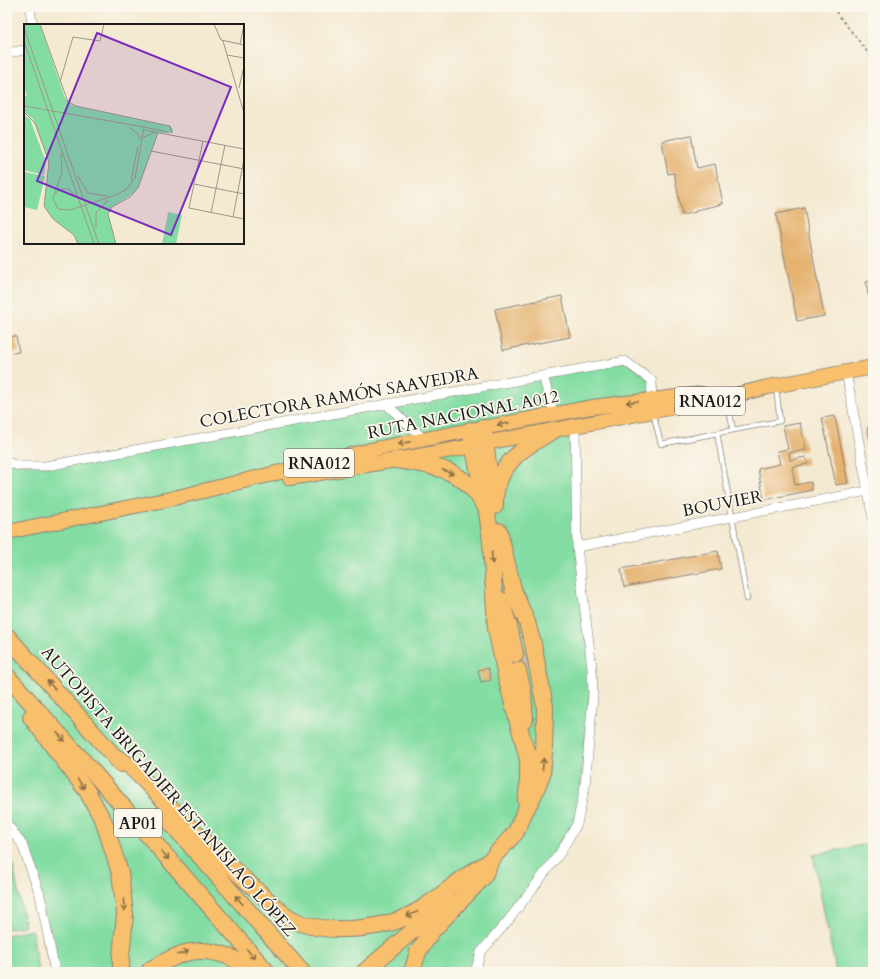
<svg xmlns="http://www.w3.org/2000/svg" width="880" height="979" viewBox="0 0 880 979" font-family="Cardo,serif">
<rect width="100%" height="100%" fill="#fbf7ec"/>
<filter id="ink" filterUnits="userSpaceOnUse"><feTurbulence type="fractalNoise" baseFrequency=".025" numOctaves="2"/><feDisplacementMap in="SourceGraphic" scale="8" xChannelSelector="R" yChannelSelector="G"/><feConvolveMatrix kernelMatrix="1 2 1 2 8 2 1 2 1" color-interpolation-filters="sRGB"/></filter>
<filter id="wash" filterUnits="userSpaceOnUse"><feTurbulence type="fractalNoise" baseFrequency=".012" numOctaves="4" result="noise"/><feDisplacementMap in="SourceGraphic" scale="16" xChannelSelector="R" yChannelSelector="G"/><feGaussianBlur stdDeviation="0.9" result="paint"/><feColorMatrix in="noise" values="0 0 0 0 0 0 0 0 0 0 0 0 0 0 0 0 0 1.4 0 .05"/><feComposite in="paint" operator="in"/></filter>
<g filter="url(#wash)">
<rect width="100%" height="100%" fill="#f4e9d1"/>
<path fill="#83dda3" stroke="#507c60" d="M625,361l27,20 -1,19 -76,27 2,120 15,121 -15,156 -96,128 -6,20h-420l-15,-77 -18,-51 -15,-20v-362l39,4z
M873,843v129h-37l-23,-117z
M7,848l3,3 15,75 -18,3z
M32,930l6,42h-31v-37z"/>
<g id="blocks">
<path fill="#e5b270" d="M691,135l6,33 18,-4 8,40 -27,6v2l-14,3 -8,-42 -6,1 -6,-33z
M804,208l20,108 -27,5 -21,-107z
M873,281v13l-5,1 -2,-13z
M7,284l4,21h-4z
M562,296l8,41 -67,13 -8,-41z
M16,336l3,16 -12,2v-17z
M835,416l13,67 -12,2 -14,-67z
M800,423l6,27 -17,3 1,7 16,-3 2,7 -16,3 3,18 16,-3 1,8 -48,10 -6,-31 22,-5 -3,-13 11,-2 -5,-23z
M873,427v17l-2,1 -4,-17z
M718,551l3,18 -97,18 -3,-18z
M524,652l3,16 -19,4 -3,-16z
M488,668l3,12 -10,2 -3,-12z"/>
</g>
</g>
<g filter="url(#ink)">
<use href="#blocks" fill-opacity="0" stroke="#888276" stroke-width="1"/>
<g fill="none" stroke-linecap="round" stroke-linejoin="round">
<path stroke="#c9c0ad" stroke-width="16" stroke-dasharray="16 8" stroke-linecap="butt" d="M521,653l3,16"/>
<defs>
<path id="service" d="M727,398l6,32
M653,413l8,31 119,-23 -4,-34
M717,433l30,166"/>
<path id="minor" d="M30,7l2,18
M7,53l18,-3
M846,372l27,147
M543,376l11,38
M387,405l37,34
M7,462l12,4h27l579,-105 27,20 -1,19
M577,547l296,-57
M7,824l15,20 18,51 15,77
M475,972l6,-20 26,-30 53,-69 17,-29 8,-38 8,-90 -1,-28 -15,-121 -2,-120"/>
<path id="primary" d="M483,428l109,-21 110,-13
M485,443l242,-46 41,-10 105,-20"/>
<path id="trunk" d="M290,478l106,-18 88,-16
M7,532l163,-33 205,-50 106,-21"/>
<path id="motorway" d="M483,428l8,56
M470,430l17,82 4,29 5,88 11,52 22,82
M396,460c36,5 69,9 87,44
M495,506c0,-6 0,-13 2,-19 8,-30 32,-42 57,-57
M499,531l17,70
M501,600l8,26 6,28
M7,636l114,128
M518,670l5,23 2,26
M7,676l86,96 174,200
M31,717l56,74 17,31 16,51 5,41 -4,43v15
M114,756l15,9c43,43 84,88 130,127 12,11 24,24 39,30 27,11 67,8 95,0 37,-11 63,-44 97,-60
M526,801l2,-16v-33
M163,814l139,158
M482,869l34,-37 8,-19 11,-21 7,-18 2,-21 1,-46 -12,-63 -6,-22 -13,-30
M149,972l1,-2c28,-17 48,-26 80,-13 8,4 16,10 24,15
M364,972l84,-71
M412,972l6,-20 14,-21 52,-55 6,-14"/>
</defs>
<use href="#service" stroke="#888276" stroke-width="6"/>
<use href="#minor" stroke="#888276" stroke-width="10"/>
<use href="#primary" stroke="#888276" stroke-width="16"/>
<use href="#trunk" stroke="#888276" stroke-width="16"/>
<use href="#motorway" stroke="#888276" stroke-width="18"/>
<path stroke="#888276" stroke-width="1.5" stroke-dasharray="3 3" stroke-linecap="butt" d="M832,7l41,52"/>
<use href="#service" stroke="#fff" stroke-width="4.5"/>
<use href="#minor" stroke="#fff" stroke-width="9"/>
<use href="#primary" stroke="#f8bf6c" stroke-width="14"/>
<use href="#trunk" stroke="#f8bf6c" stroke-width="14"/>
<use href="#motorway" stroke="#f8bf6c" stroke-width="16"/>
</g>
<defs><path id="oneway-shaft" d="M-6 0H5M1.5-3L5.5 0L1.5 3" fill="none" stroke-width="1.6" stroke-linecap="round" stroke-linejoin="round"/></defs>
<g stroke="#8a6e44">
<use href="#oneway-shaft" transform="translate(632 402) rotate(173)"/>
<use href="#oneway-shaft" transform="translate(503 424) rotate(169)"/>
<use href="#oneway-shaft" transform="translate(404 443) rotate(169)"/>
<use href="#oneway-shaft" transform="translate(448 472) rotate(23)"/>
<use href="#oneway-shaft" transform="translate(492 558) rotate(86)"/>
<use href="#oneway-shaft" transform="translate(51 685) rotate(-131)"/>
<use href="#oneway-shaft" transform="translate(61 737) rotate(48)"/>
<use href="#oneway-shaft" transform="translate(543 764) rotate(-84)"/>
<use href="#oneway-shaft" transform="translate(81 784) rotate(54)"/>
<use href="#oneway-shaft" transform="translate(165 855) rotate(49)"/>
<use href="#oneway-shaft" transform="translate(239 900) rotate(-131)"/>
<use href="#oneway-shaft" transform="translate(124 905) rotate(83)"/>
<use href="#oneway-shaft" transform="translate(412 914) rotate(157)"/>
<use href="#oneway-shaft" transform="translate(183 953) rotate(-18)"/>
<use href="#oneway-shaft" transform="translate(251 954) rotate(49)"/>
</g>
</g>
<g text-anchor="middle" stroke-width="3.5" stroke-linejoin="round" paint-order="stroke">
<g fill="#fbf7ec" stroke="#5f5e5a" stroke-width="1">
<rect x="675" y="387" width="70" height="28" rx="3"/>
<rect x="284" y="449" width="70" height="28" rx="3"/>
<rect x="114" y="809" width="48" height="28" rx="3"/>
</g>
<g font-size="16" font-weight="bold" fill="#1c1c1c">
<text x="710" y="407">RNA012</text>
<text x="319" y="469">RNA012</text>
<text x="138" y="829">AP01</text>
</g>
<g font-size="17" fill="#1c1c1c" stroke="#fbf7ec">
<text transform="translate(339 397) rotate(-10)" y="6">COLECTORA RAMÓN SAAVEDRA</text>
<text transform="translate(463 414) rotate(-11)" y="6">RUTA NACIONAL A012</text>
<text transform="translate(722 503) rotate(-11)" y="6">BOUVIER</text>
<text transform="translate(169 791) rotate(49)" y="6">AUTOPISTA BRIGADIER ESTANISLAO LÓPEZ</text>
</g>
</g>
<g transform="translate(24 24)">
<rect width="220" height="220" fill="#f4e9d1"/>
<path d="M0,0h16l25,74 6,7 99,21 3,4 -1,3h-14l-20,55 -4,5 -22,14 -4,7 8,30h-38l-4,-9 -21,-16 -9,-13 5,-44 -16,-43 -9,-7v-16h3l-3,-9zM0,91l6,4 16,43 -2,13 -20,-5zM0,148l21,4 -8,34 -13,-3zM144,188l14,3 -6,29h-14z" fill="#83dda3"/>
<path fill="none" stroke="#9e9789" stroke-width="1" d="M16,0l28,78 8,4 94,20 2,7M190,0l7,16 23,5M0,4l75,216M0,17l70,203M199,17l21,72M216,20l4,-19M203,31l17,3M36,58l13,-45 27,4 4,-17M215,64l5,-22M0,82l120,21 -9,51M0,88l11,11 14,39 -5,44 9,13 21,16 4,9M105,103l9,7 2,6M120,103l24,5M120,106l100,19M118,114l13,-6M179,117l-14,67 55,11M127,127l93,18M37,129l1,20 -9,25 5,11 12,1 49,-16M54,152l10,17 19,3M107,157l7,-35M170,160l50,10M30,170l7,-5h7l8,7M93,171l13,-9 6,-10M187,189l14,-68M209,193l11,-58M72,204v-15l12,-13M92,220l-8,-30 4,-7 18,-10 8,-9 20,-55"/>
<path fill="#7b2cbf" fill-opacity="0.15" stroke="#7b2cbf" stroke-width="2" d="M73,9l134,54 -60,148 -134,-54z"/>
<rect width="220" height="220" fill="none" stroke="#1c1c1c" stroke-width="2"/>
</g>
<rect width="880" height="979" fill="none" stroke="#fbf7ec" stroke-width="24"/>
</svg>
